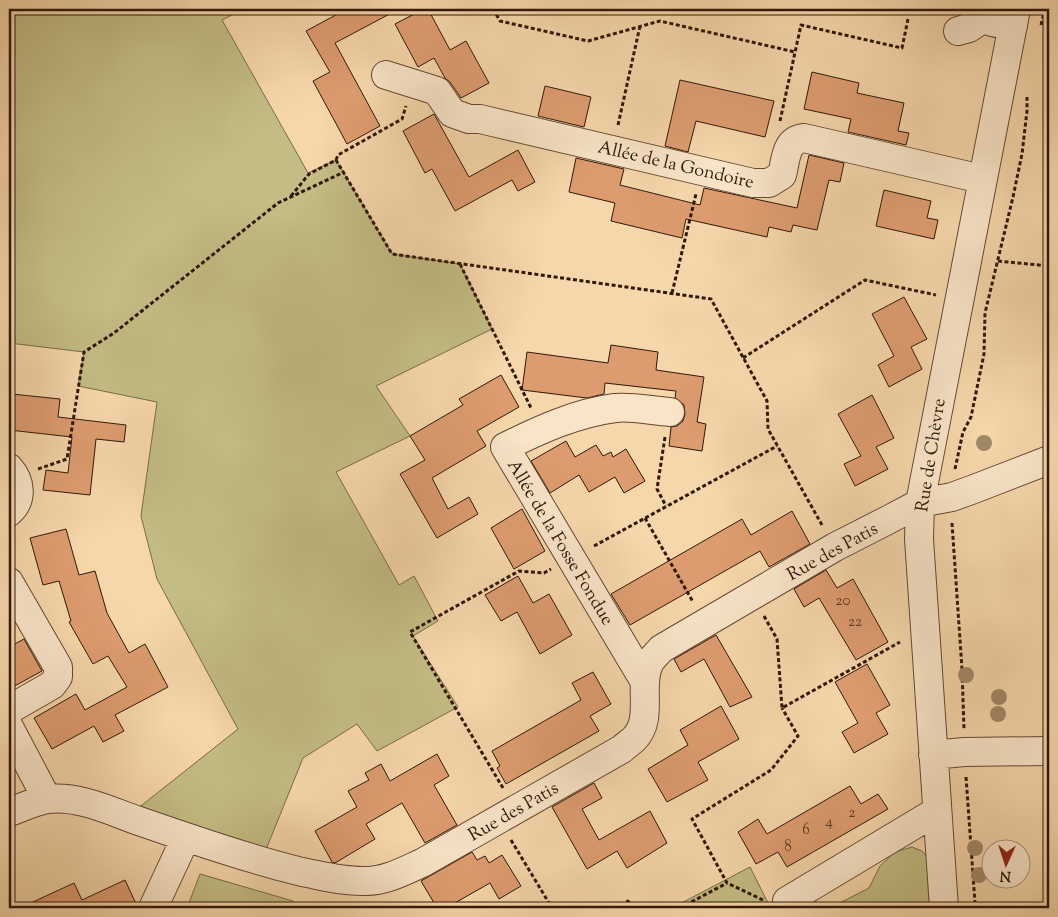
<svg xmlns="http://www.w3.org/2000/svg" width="1058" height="917" viewBox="0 0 1058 917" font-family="'Sorts Mill Goudy',serif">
<rect width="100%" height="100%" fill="#f6d6ab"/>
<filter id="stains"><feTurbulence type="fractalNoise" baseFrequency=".004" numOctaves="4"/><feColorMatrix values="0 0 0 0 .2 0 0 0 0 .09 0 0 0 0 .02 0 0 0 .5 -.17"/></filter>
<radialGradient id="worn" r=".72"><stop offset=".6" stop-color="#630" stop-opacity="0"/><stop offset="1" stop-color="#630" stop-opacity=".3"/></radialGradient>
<path fill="#c3bc84" stroke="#7a6a46" d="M9,9h235l-22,11 86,153 28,-13 56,94 68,10 32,65 -116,57 34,50 -74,36 63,113 15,-9 24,45 -25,15 45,71 -81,44 -20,-27 -54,34 -42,104 -134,-45 111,-88 -81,-150 -16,-63 16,-114 -79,-16 6,-34 -75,-9z
M912,847l10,4 6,7 3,50h-101l39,-20 11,-22 15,-14z
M750,867l18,36 14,5h-110z
M200,874l93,27v7h-106z"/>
<path fill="#dd9c70" stroke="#301809" d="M347,9h52l-64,34 45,83 -33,18 -34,-63 17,-9 -24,-41z
M424,9h4l22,41 16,-9 23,42 -28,15 -11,-16 -5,-4 -11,-20 -16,9 -23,-43z
M812,72l47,11 -2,10 47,10 -6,28 11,2 -3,12 -58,-13 3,-13 -47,-10z
M680,80l94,21 -9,36 -69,-16 -8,31 -23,-6z
M545,86l46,11 -7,30 -46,-11z
M434,114l35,63 49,-27 17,32 -17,9 -6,-11 -57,31 -23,-42 -7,4 -22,-42z
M809,155l35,8 -4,19 -11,-2 -12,50 -24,-5 -2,7 -22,-5 -2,10 -81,-18 -4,19 -71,-17 4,-18 -46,-11 7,-34 48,11 -4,16 80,20 4,-17 93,20z
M884,190l47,11 -4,17 11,2 -4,19 -58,-13z
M904,297l23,42 -16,8 11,22 -33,18 -11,-22 16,-9 -22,-42z
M611,345l47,7 -2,18 48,7 -7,45 9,2 -4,27 -33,-5 2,-19 6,-1 6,-5 2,-7 -1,-9 -9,-7 1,-7 -71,-8 -1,11 -17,4 -65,-8 5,-38 81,11z
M501,375l18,32 -42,24 9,15 -54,32 16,31 21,-12 9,17 -41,24 -37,-64 25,-14 -15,-24 53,-31 -4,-6z
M12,394l48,5 -2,18 68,8 -2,17 -28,-3 -6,56 -47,-5 3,-20 22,3 4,-36 -63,-7z
M872,395l22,43 -18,9 12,22 -33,17 -11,-22 17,-8 -23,-42z
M566,441l9,16 21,-12 7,11 8,-4 2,5 13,-8 19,32 -21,12 -9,-16 -26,15 -10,-17 -29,18 -19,-32z
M522,509l23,42 -31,18 -23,-41z
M792,511l18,33 -41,23 -9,-16 -130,74 -19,-31 131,-75 9,16z
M66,529l13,46 16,-4 12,42 22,40 16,-9 23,43 -53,28 9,16 -21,11 -9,-16 -42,23 -18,-31 42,-24 9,16 42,-23 -19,-31 -15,8 -24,-42 2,-1 -12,-40 -16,4 -13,-47z
M826,570l11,18 16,-9 35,63 -32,18 -37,-62 -15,9 -10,-18z
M518,576l15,27 16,-9 23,41 -32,19 -23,-42 -16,9 -16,-26z
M716,635l36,62 -22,10 -26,-48 -23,13 -7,-13z
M24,639l18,32 -33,18v-42z
M867,664l23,41 -14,8 12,21 -34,19 -12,-21 16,-9 -23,-41z
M593,672l18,32 -21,12 9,15 -93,53 -9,-16 3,-2 -8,-15 89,-51 -9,-17z
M721,706l18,33 -41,23 10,18 -41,22 -19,-33 40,-24 -8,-15z
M437,754l12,22 -15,9 23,40 -32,18 -23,-40 -36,21 9,15 -40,24 -3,-1 -17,-31 42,-24 -9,-16 21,-11 -4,-7 16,-9 9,17z
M594,783l8,15 -20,11 17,31 51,-29 17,32 -40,25 -10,-17 -30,18 -35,-62z
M850,786l11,18 17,-10 10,15 -101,58 -9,-15 -22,12 -18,-32 20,-13 9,15z
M472,852l5,8 8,-4 4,7 13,-8 19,31 -22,13 -9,-16 -44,25h-9l-16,-27z
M125,880l13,28h-118l54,-25 8,17z"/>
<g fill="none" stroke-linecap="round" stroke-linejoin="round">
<defs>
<path id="minor" d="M973,9c8,14 25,14 40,17
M958,31l11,-3 14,-9
M386,75l51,16 15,22 17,6h11l273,64h16l13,-8c4,-15 3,-35 22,-37l178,41
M9,468c12,13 14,32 0,44
M9,582l49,85v10l-6,8 -40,23 -3,4
M645,682l-140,-235c34,-17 71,-34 110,-39 16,-2 38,3 55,4
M9,727l38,72
M933,755l31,-3 85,-1
M9,812c12,-4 26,-11 39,-13 31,-3 60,11 88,21 55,19 110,38 166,52 21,4 42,10 64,9 20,0 38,-10 56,-18l200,-114c4,-4 9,-7 12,-10 20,-20 4,-52 15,-75 2,-5 8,-10 12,-15l174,-102 51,-26 34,-18 32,-6 22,-8 75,-29
M787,901l150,-90
M153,908l33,-71
M944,908l-25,-369 1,-36 96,-494"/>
</defs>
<use href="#minor" stroke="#624832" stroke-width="30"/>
<path stroke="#301809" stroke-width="3" stroke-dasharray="4 2.5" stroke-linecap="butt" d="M410,9l1,3
M493,9l7,12 88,20 72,-20 135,31
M1041,25l4,-16
M780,121l21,-96 101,23 6,-29
M618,125l22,-99
M336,160l2,-5 64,-36 4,-13
M291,196l18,-22 27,-14 56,94 319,45 56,102 1,28 54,96
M998,261l51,5
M460,264l71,144
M672,293l24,-99
M743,358l122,-78 71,15
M665,437l-8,52 9,17
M38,469l29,-10 17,-107 30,-19 164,-130 66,-31
M955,469l8,-37 8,-15 13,-63 1,-41 28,-116 9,-43 5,-43v-14
M645,518l48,84
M952,523l10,146 2,60
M594,546l183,-100
M764,616l13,23 5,69 118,-66
M966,777l9,126 3,5
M503,788l-93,-156 109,-61 25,2 7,-4
M511,840l41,68
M763,900l-36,-17 -35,-64 79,-49 27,-34 -16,-28
M615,908l13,-7 5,7
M680,908l47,-25"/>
<use href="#minor" stroke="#f9e4c8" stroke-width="28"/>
</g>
<g fill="#a18866">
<circle cx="984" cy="443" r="8"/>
<circle cx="966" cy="675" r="8"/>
<circle cx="999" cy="697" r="8"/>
<circle cx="998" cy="714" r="8"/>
<circle cx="975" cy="848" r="8"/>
<circle cx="979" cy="875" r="8"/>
</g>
<g text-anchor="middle" stroke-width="4" stroke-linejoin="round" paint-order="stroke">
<g font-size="15" fill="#5b3923">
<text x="843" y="605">20</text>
<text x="855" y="626">22</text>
<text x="852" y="817">2</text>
<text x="829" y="826">4</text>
<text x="806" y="834">6</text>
<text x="788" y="851">8</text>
</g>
<g font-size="18" fill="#301809" stroke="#f9e4c8">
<text transform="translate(676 164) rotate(13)" y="6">Allée de la Gondoire</text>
<text transform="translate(930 455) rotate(-81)" y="6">Rue de Chèvre</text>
<text transform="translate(561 542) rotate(59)" y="6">Allée de la Fosse Fondue</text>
<text transform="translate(832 551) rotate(-29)" y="6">Rue des Patis</text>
<text transform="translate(513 811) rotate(-30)" y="6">Rue des Patis</text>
</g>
</g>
<rect width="1058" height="917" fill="none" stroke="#f6d6ab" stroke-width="30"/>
<rect x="10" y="10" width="1038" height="897" fill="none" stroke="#301809" stroke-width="2.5"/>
<rect x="15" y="15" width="1028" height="887" fill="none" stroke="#301809"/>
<g transform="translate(1006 864) rotate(183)"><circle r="24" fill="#f9e4c8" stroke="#a9927c"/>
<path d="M0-4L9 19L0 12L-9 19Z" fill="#8f2418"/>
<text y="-8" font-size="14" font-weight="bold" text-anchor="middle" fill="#301809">N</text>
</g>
<rect width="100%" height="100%" filter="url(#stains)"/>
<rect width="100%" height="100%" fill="url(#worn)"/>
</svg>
